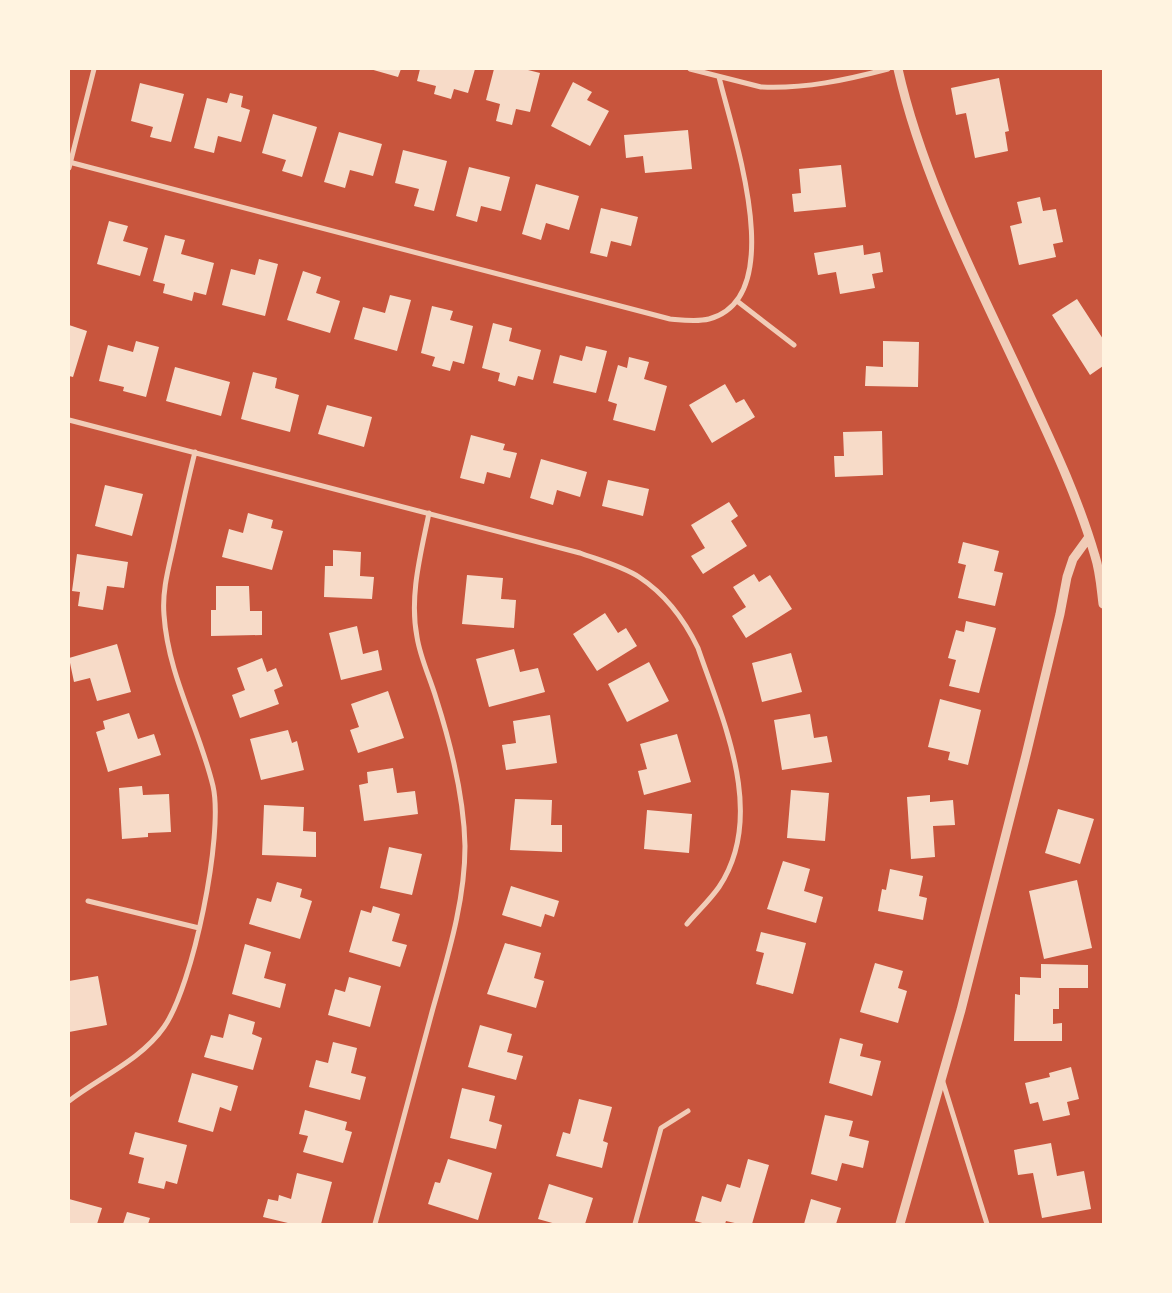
<svg xmlns="http://www.w3.org/2000/svg" width="1172" height="1293" viewBox="0 0 1172 1293" font-family="'Roboto Condensed',sans-serif">
<rect width="100%" height="100%" fill="#c8553d"/>
<path fill="#f7dbc8" d="M370,69h31l-3,8z
M420,69h55l-7,24 -14,-4 -3,10 -17,-5 2,-8 -19,-5z
M494,69h30l16,4 -10,39 -14,-3 -4,16 -16,-4 4,-17 -14,-4z
M999,78l10,53 -4,1 3,19 -33,7 -9,-45 -10,2 -5,-27z
M573,82l19,10 -5,8 22,11 -19,35 -39,-20z
M140,83l44,11 -13,48 -21,-5 3,-10 -22,-6z
M230,93l13,3 -2,11 9,3 -9,32 -23,-6 -4,17 -20,-5 13,-50 20,5z
M273,114l44,13 -15,50 -20,-6 4,-11 -24,-7z
M688,130l4,39 -47,4 -2,-17 -17,2 -2,-23z
M339,132l43,12 -9,32 -23,-6 -5,18 -21,-6z
M403,150l44,11 -13,50 -20,-5 5,-17 -24,-6z
M841,165l5,42 -52,5 -2,-18 9,-1 -2,-24z
M469,167l41,10 -9,34 -20,-5 -4,16 -21,-6z
M536,184l43,12 -10,34 -23,-7 -5,17 -19,-6z
M1040,197l3,14 13,-2 7,33 -10,2 3,13 -37,8 -9,-39 12,-3 -5,-21z
M601,208l37,9 -7,29 -20,-5 -4,16 -17,-4z
M109,221l19,5 -5,15 25,7 -8,28 -43,-12z
M165,235l20,5 -4,14 33,9 -8,32 -12,-3 -2,9 -29,-8 2,-9 -12,-3z
M863,245l1,10 16,-3 3,20 -11,2 3,14 -35,6 -4,-22 -18,3 -4,-22z
M259,259l19,5 -13,52 -43,-11 9,-36 24,6z
M303,271l18,6 -5,16 24,8 -10,32 -43,-13z
M390,295l21,5 -14,51 -43,-12 9,-32 22,6z
M1077,299l26,40v27l-13,9 -38,-60z
M432,306l21,5 -3,9 23,6 -9,38 -11,-3 -3,10 -18,-5 3,-9 -14,-4z
M493,323l19,5 -3,13 32,9 -8,30 -15,-4 -3,10 -17,-5 2,-8 -18,-5z
M69,325l18,6 -14,46 -4,-1z
M136,341l23,6 -13,50 -23,-6 1,-4 -25,-6 9,-36 25,7z
M883,341l36,1 -1,45 -53,-1 1,-20 17,1z
M586,346l21,5 -11,42 -43,-10 7,-28 22,6z
M629,357l20,5 -5,17 23,7 -12,45 -42,-11 4,-16 -9,-3 10,-36 9,3z
M175,367l55,15 -9,34 -55,-15z
M253,372l24,6 -2,10 24,7 -9,37 -49,-13z
M725,384l11,19 8,-4 11,18 -43,26 -23,-38z
M327,405l45,12 -8,30 -46,-13z
M882,431l1,44 -48,2 -1,-21h10l-1,-24z
M471,435l34,9 -2,6 14,3 -7,25 -23,-6 -3,12 -24,-6z
M541,459l46,13 -7,25 -23,-7 -4,15 -23,-7z
M608,480l41,9 -6,27 -41,-10z
M105,485l38,9 -11,42 -37,-10z
M729,502l9,14 -7,5 16,25 -44,28 -12,-18 14,-8 -14,-23z
M248,513l25,7 -2,8 12,3 -11,39 -50,-13 7,-28 14,4z
M963,542l36,9 -5,20 9,2 -8,33 -37,-8 8,-33 -8,-2z
M333,550l28,2 -1,24 14,1 -2,22 -48,-2 1,-31h8z
M77,554l51,8 -4,26 -17,-2 -4,24 -25,-4 2,-14 -8,-1z
M754,574l5,8 11,-7 22,34 -46,29 -14,-22 14,-9 -13,-20z
M467,575l36,3 -2,21 15,1 -2,28 -52,-4z
M216,586h33l1,25h12v24l-51,1v-26h5z
M605,613l13,20 8,-5 11,18 -40,25 -24,-37z
M966,621l30,7 -17,65 -30,-7 7,-26 -8,-2 8,-28 8,2z
M357,626l6,28 15,-4 4,20 -41,10 -12,-47z
M117,644l14,48 -34,9 -7,-23 -16,4 -5,-24z
M514,649l6,23 18,-4 7,24 -56,15 -13,-48z
M791,653l11,39 -40,10 -10,-39z
M262,658l5,14 9,-4 7,18 -9,4 5,14 -39,14 -8,-23 13,-5 -8,-22z
M649,662l20,39 -42,21 -19,-38z
M388,691l16,47 -46,15 -8,-23 9,-3 -8,-23z
M940,699l41,11 -13,55 -20,-5 2,-8 -22,-5z
M129,713l9,26 16,-5 7,21 -53,17 -12,-40 9,-3 -2,-8z
M810,714l4,24 13,-2 5,26 -50,8 -8,-50z
M550,715l7,48 -51,7 -4,-25 14,-2 -3,-22z
M288,730l4,13 5,-2 7,29 -43,10 -11,-41z
M677,734l14,48 -47,13 -6,-24 9,-2 -7,-25z
M393,768l4,25 18,-2 3,23 -54,7 -5,-36 9,-2 -1,-11z
M142,786l1,9 26,-1 2,38 -23,1v4l-26,2 -3,-51z
M791,790l38,3 -4,48 -38,-3z
M930,795v7l23,-2 2,25 -22,1 2,31 -24,2 -4,-62z
M515,799l37,1 -1,25h11v27l-52,-2z
M264,805l40,2 -1,24 13,1v25l-54,-2z
M1058,809l36,10 -14,45 -35,-11z
M647,810l45,4 -3,39 -45,-4z
M389,847l33,7 -10,41 -32,-7z
M783,861l27,8 -6,22 19,6 -7,26 -49,-14z
M890,869l33,7 -4,20 8,2 -4,22 -45,-9 4,-22 4,1z
M1077,880l15,68 -48,11 -15,-68z
M277,882l25,7 -2,8 12,4 -12,38 -51,-15 8,-26 14,4z
M511,886l48,15 -5,16 -9,-3 -4,13 -39,-12z
M373,906l27,8 -8,27 15,4 -7,22 -51,-15 12,-42 10,3z
M761,932l45,11 -13,51 -37,-10 8,-31 -8,-2z
M505,943l36,10 -7,25 10,3 -8,27 -49,-14z
M245,944l26,8 -7,26 22,6 -6,24 -48,-14z
M875,963l28,8 -5,17 9,3 -9,32 -38,-11z
M1041,964l47,1v23h-29v21h-6v15l9,-1v18h-48l1,-47 5,1v-18l21,1z
M98,976l9,49 -38,7v-51z
M349,977l32,9 -11,41 -42,-12 7,-26 10,3z
M229,1014l26,8 -3,12 10,4 -9,32 -49,-13 7,-22 12,3z
M480,1025l32,9 -5,18 16,4 -7,24 -48,-13z
M840,1038l23,6 -3,12 21,5 -9,35 -43,-13z
M333,1042l24,6 -6,25 15,4 -6,23 -51,-13 7,-27 12,3z
M1071,1067l8,32 -12,3 3,13 -27,6 -5,-19 -8,2 -5,-21 25,-6 -1,-4z
M192,1073l46,13 -7,25 -11,-4 -7,25 -35,-10z
M462,1088l33,8 -6,25 13,4 -6,24 -46,-11z
M579,1099l33,8 -9,34 5,2 -6,25 -46,-12 7,-24 7,2z
M305,1110l42,12 -2,8 7,2 -9,31 -40,-11 5,-16 -9,-2z
M825,1115l28,6 -4,15 20,5 -6,27 -21,-5 -5,18 -26,-7z
M135,1132l52,13 -10,39 -11,-3 -2,8 -26,-6 6,-25 -15,-4z
M1051,1143l6,33 27,-5 7,38 -49,9 -9,-45 -15,2 -4,-25z
M448,1159l44,14 -14,47 -50,-16 7,-22 5,1z
M748,1159l21,6 -17,59h-13l-13,-3 -1,3h-19l-11,-3 7,-25 19,6 6,-18 13,4z
M297,1173l35,9 -11,42h-29l-29,-7 5,-18 10,2 1,-6 12,4z
M549,1184l44,14 -8,26h-29l-18,-5z
M69,1199l33,9 -5,16h-28z
M811,1199l30,9 -5,16h-32z
M127,1212l23,6 -2,6h-25z"/>
<g fill="none" stroke-linecap="round" stroke-linejoin="round">
<path stroke="#f1ccb7" stroke-width="5" d="M690,69l71,18c44,2 85,-7 127,-18
M69,162l601,157c12,1 27,3 39,0 82,-22 23,-187 10,-242
M69,168l25,-99
M737,301l57,44
M69,420l511,133c19,7 42,13 59,24 26,17 46,44 59,71 25,73 69,167 21,239 -9,13 -22,25 -32,37
M88,901l111,27
M942,1079l45,145
M69,1101c31,-24 72,-41 95,-74 29,-41 60,-193 49,-241 -14,-58 -45,-111 -49,-171 -2,-23 4,-45 9,-67 7,-32 14,-64 22,-96
M375,1224c19,-70 38,-141 57,-212 15,-54 33,-109 33,-166 -1,-50 -14,-101 -29,-148 -6,-20 -16,-41 -19,-61 -8,-41 4,-84 12,-124
M635,1224l26,-96 27,-17"/>
<path stroke="#f1ccb7" stroke-width="9" d="M898,69c26,115 84,222 133,329 24,51 48,103 64,158 5,15 6,32 8,48
M900,1224l61,-214 65,-255 34,-141 7,-37 6,-18 16,-22"/>
</g>
<rect width="1172" height="1293" fill="none" stroke="#fff3e0" stroke-width="140"/>
</svg>
